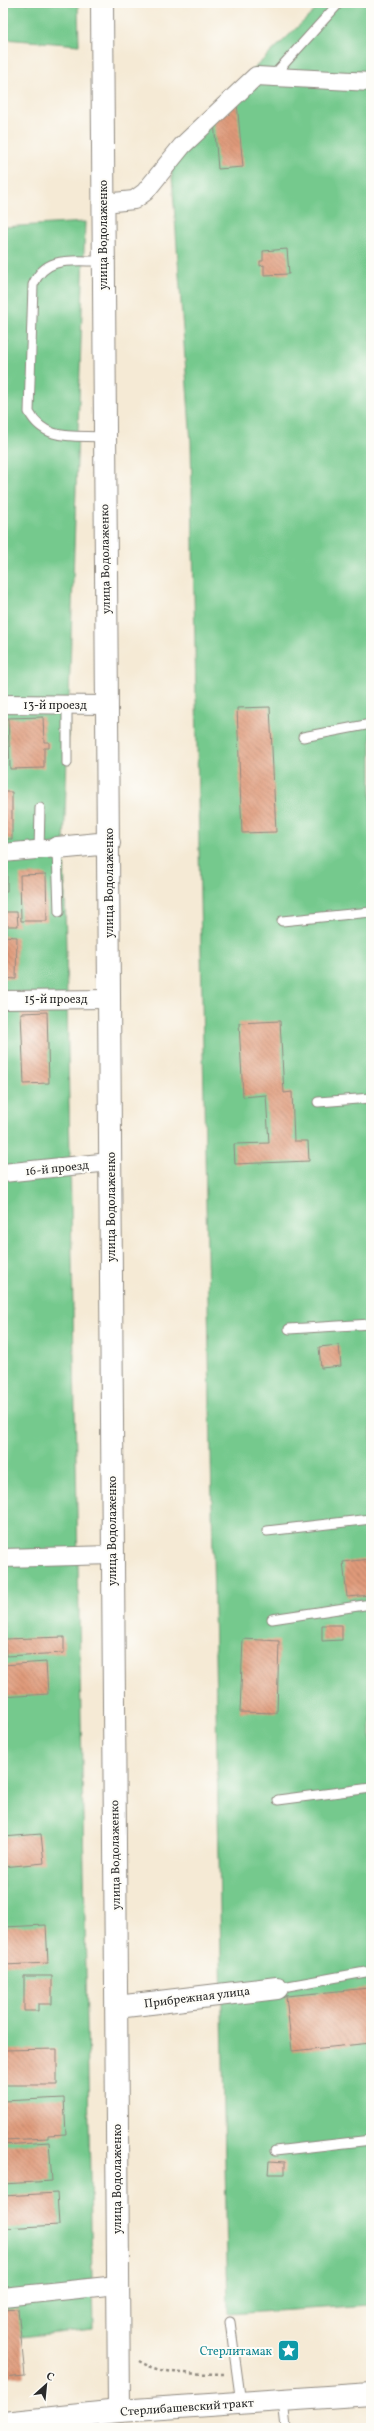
<svg xmlns="http://www.w3.org/2000/svg" width="374" height="2431" viewBox="0 0 374 2431" font-family="Vollkorn,serif">
<defs>
<pattern id="building-back-hatch" width="6" height="6" patternUnits="userSpaceOnUse"><rect width="6" height="6" fill="#df9a7a"/><path d="M-1 5l2 2M0 0l6 6M5-1l2 2" fill="none" stroke="#b57e64"/></pattern>
</defs>
<rect width="100%" height="100%" fill="#fdfcf7"/>
<filter id="ink" filterUnits="userSpaceOnUse"><feTurbulence type="fractalNoise" baseFrequency=".025" numOctaves="2"/><feDisplacementMap in="SourceGraphic" scale="8" xChannelSelector="R" yChannelSelector="G"/><feConvolveMatrix kernelMatrix="1 2 1 2 8 2 1 2 1" color-interpolation-filters="sRGB"/></filter>
<filter id="wash" filterUnits="userSpaceOnUse"><feTurbulence type="fractalNoise" baseFrequency=".012" numOctaves="4" result="noise"/><feDisplacementMap in="SourceGraphic" scale="16" xChannelSelector="R" yChannelSelector="G"/><feGaussianBlur stdDeviation="0.9" result="paint"/><feColorMatrix in="noise" values="0 0 0 0 0 0 0 0 0 0 0 0 0 0 0 0 0 1.4 0 .05"/><feComposite in="paint" operator="in"/></filter>
<g filter="url(#wash)">
<rect width="100%" height="100%" fill="#f5ead5"/>
<path fill="#75c98d" stroke="#507a5c" d="M3,3h75l1,42 -75,-6z
M323,3h48v2302l-143,9 -37,-1871 -21,-295z
M85,222l-21,625 29,1482 -90,10v-2112z"/>
<g id="blocks">
<path fill="url(#building-back-hatch)" d="M237,103l6,64 -25,2 -4,-48z
M287,249l2,25 -25,1v-10l-4,1v-5h3v-10z
M3,324h3v17h-3z
M270,707l6,125 -34,1 -5,-125z
M43,717l1,25h5v6h-5v20l-34,1 -2,-51z
M3,792h9v47h-9z
M3,871h4v21h-4z
M46,874l1,47h-26l-1,-46z
M4,912h13l1,14h-15z
M3,936l14,1 -1,42 -13,-1z
M47,1012l2,71 -25,1 -3,-71z
M280,1021l4,72 8,-1 2,49h14l1,20 -74,3 -1,-20 35,-1 -3,-48 -23,2 -4,-74z
M339,1345l2,21 -20,2 -2,-21z
M371,1559v36l-24,2 -4,-35z
M322,1625h20v15l-20,1z
M64,1637v16l-58,3 -1,-17z
M243,1639l36,2 -2,72 -37,-1z
M46,1662l2,32 -45,3v-32z
M41,1834l3,29 -41,4v-30z
M46,1925l2,38 -44,2 -1,-38z
M24,1976h28v28h-14v7h-14z
M369,1988l2,55 -79,8 -6,-55z
M57,2049v36h-54v-35z
M64,2098l2,36 -18,1v3l-45,2v-39z
M49,2142l3,39 -49,3v-39z
M269,2161l16,1v12h-17z
M57,2193l2,32 -55,3 -1,-32z
M18,2309l7,67 -22,2v-68z"/>
</g>
</g>
<g filter="url(#ink)">
<use href="#blocks" fill-opacity="0" stroke="#908a80" stroke-width="1"/>
<g fill="none" stroke-linecap="round" stroke-linejoin="round">
<defs>
<path id="service" d="M273,76l66,-73
M103,261c-28,1 -57,-7 -70,24l-4,127c16,30 45,23 75,25
M303,737l68,-13
M67,763v-59
M57,848l2,64
M39,851l1,-43
M282,921l89,-9
M318,1102l53,-4
M289,1329l82,-5
M267,1531l104,-12
M272,1619l99,-15
M278,1800l93,-12
M277,1988l94,-17
M275,2151l96,-11
M230,2322l11,81
M283,2401l3,27"/>
<path id="minor" d="M104,203l30,-3 11,-8 37,-46 74,-70 115,6
M3,704l103,1
M3,853l54,-5
M3,1000l106,-1
M3,1173l107,-11
M3,1558l109,-3
M3,2297l114,-12"/>
<path id="tertiary" d="M117,2007l160,-19"/>
<path id="secondary" d="M102,3l17,2408
M57,848l52,-5"/>
<path id="primary" d="M3,2423l116,-12 252,-17"/>
</defs>
<use href="#service" stroke="#908a80" stroke-width="11"/>
<use href="#minor" stroke="#908a80" stroke-width="20"/>
<use href="#tertiary" stroke="#908a80" stroke-width="24"/>
<use href="#secondary" stroke="#908a80" stroke-width="24"/>
<use href="#primary" stroke="#908a80" stroke-width="24"/>
<path stroke="#908a80" stroke-width="2.5" stroke-dasharray="3 3" stroke-linecap="butt" d="M139,2361c25,15 56,12 85,13"/>
<use href="#service" stroke="#fff" stroke-width="9"/>
<use href="#minor" stroke="#fff" stroke-width="18"/>
<use href="#tertiary" stroke="#fff" stroke-width="22"/>
<use href="#secondary" stroke="#fff" stroke-width="22"/>
<use href="#primary" stroke="#fff" stroke-width="22"/>
</g>
</g>
<defs>
<symbol id="sight-square" viewBox="-11 -11 22 22"><rect x="-9" y="-9" width="18" height="18" rx="4" fill="#0f9aa8" stroke="#fdfcf7"/><path d="M0-6L1.8-2.2L6-1.7L2.9 1.2L3.7 5.4L0 3.3L-3.7 5.4L-2.9 1.2L-6-1.7L-1.8-2.2Z" fill="#fff"/></symbol>
</defs>
<g fill-rule="evenodd">
<use href="#sight-square" x="276" y="2338" width="25" height="25"/>
</g>
<g text-anchor="middle" stroke-width="4" stroke-linejoin="round" paint-order="stroke">
<g font-size="12" fill="#2b2b2b" stroke="#fdfcf7">
<text transform="translate(103 235) rotate(-90)" y="4">улица Водолаженко</text>
<text transform="translate(105 559) rotate(-91)" y="4">улица Водолаженко</text>
<text x="55" y="709">13-й проезд</text>
<text transform="translate(109 883) rotate(-90)" y="4">улица Водолаженко</text>
<text x="56" y="1003">15-й проезд</text>
<text transform="translate(57 1168) rotate(-6)" y="4">16-й проезд</text>
<text transform="translate(111 1207) rotate(-90)" y="4">улица Водолаженко</text>
<text transform="translate(112 1531) rotate(-90)" y="4">улица Водолаженко</text>
<text transform="translate(115 1855) rotate(-91)" y="4">улица Водолаженко</text>
<text transform="translate(197 1997) rotate(-7)" y="4">Прибрежная улица</text>
<text transform="translate(117 2179) rotate(-90)" y="4">улица Водолаженко</text>
<text transform="translate(187 2407) rotate(-4)" y="4">Стерлибашевский тракт</text>
</g>
<g font-size="12" fill="#0d838f" stroke="#fdfcf7" text-anchor="end">
<text x="272" y="2355">Стерлитамак</text>
</g>
</g>
<rect width="374" height="2431" fill="none" stroke="#fdfcf7" stroke-width="16"/>
<g transform="translate(46 2385) rotate(27)" stroke="#fdfcf7" stroke-width="3" paint-order="stroke">
<path d="M0-3L7 15L0 10L-7 15Z" fill="#2b2b2b"/>
<text y="-6" font-size="11" font-weight="bold" text-anchor="middle" fill="#2b2b2b">С</text>
</g>
</svg>
